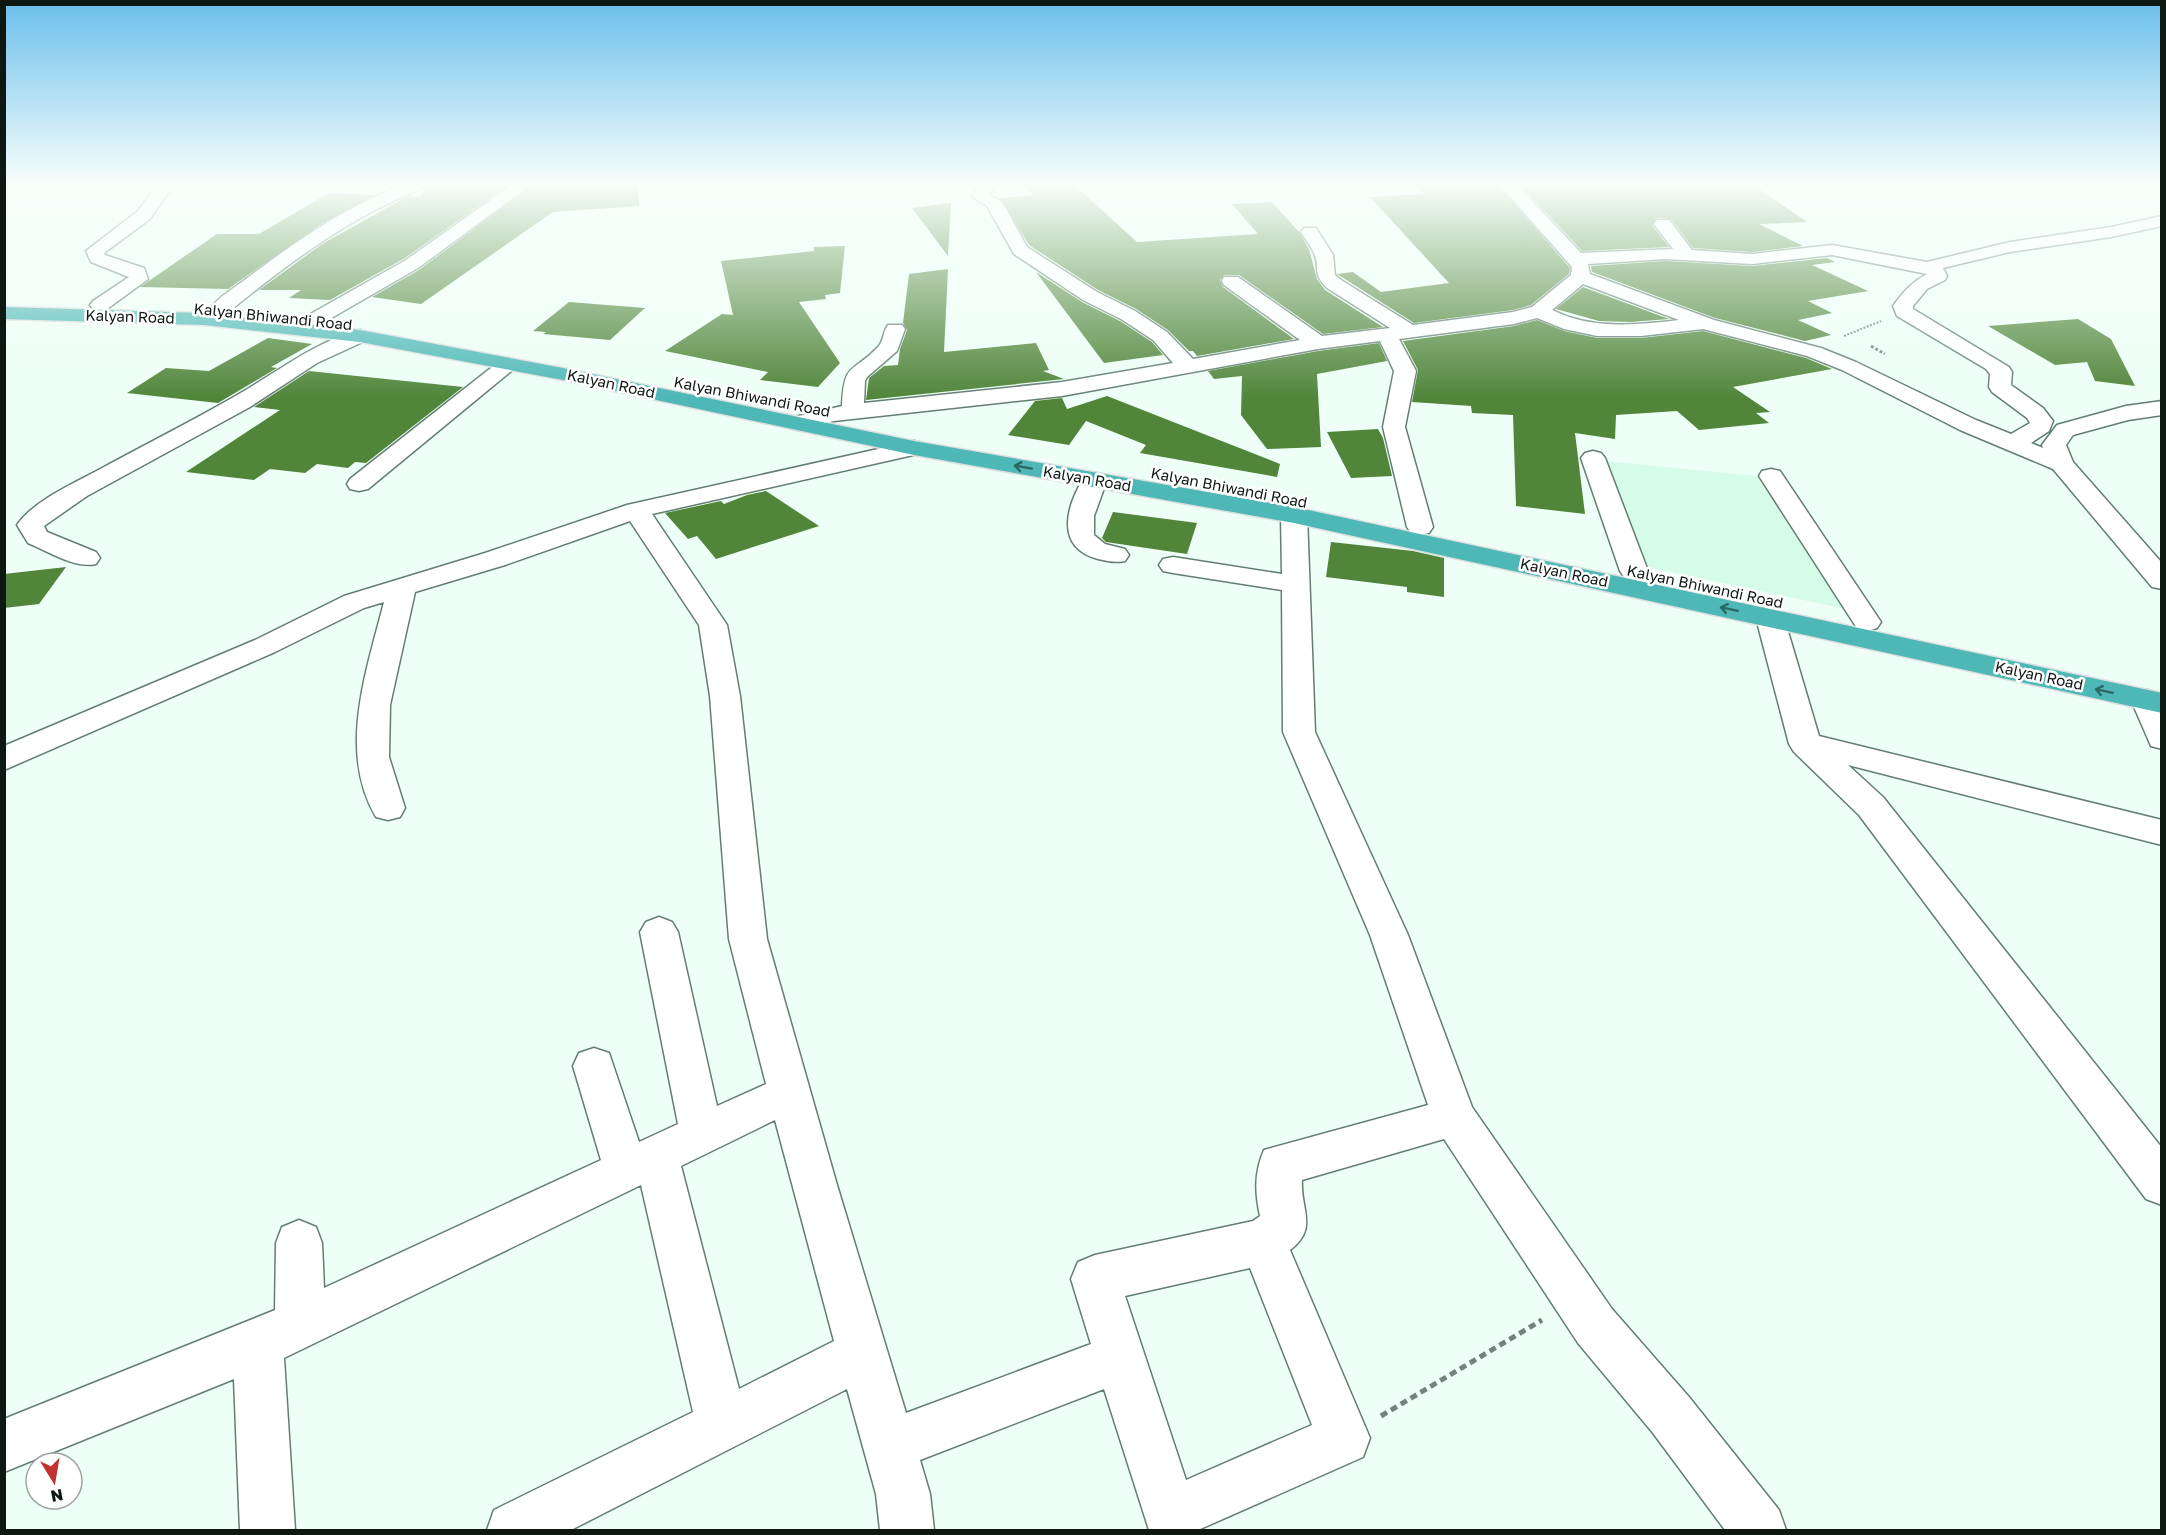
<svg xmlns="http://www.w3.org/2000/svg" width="2166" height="1535" viewBox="0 0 2166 1535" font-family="'Golos Text',sans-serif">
<rect width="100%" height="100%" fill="#edfff6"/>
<path fill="#d5fbe9" d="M1604,461l152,15 90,133 -203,-43z"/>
<path fill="#50853a" d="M534,184h104l1,22 -86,6 -132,92 -49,-7 47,-27z
M1023,184h50l64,58 121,-8 -26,-30 40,-2 27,30 10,17 8,30 8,11 58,37 -60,7 -84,-59h-15l-4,5 3,7 71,52 -97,17 -4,-5h-4l-21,-21 -32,-21 -38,-19 -69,-45 -29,-47 34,-3z
M1413,184h84l73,84 -1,6 -38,31 -18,5 -99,13 -77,-49 16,-2 28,20 68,-9 -79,-86 55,-3z
M1519,184h233l55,38 -48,2 44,22 -51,6 -59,-4 -22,-29 -14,-1 -5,7 17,22 -87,4z
M479,185l28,1 -102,72 -75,42 -41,-2 12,-8h-42l63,-46 77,-43 10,-5 10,1 9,-9h47z
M329,193l45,2 -53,29 -93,65 -88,-2 77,-53h42z
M951,203l-3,53 -36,-48z
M845,246l-5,47 -15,2 1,4 -27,3 41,61 -22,24 -58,-7 8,-8 -103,-21 57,-37 11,1 -12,-54 93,-10v-4z
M1827,258l8,4 -23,3 56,26 -60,10 24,12 -34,7 33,15 -26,6 -90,-23 -123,-46 -1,-6 74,-5 87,5z
M948,269l-4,83 92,-9 13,27 -6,1 21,8 -198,21 3,-22 15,-12 14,-1 2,-16 7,-19 -4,-7 6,-49z
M1036,272l46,30 38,19 32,21 11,13 -59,8z
M1583,287l86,32 -39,3 -31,-1 -43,-12z
M569,302l76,6 -35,32 -67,-6 3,-2 -13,-1z
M2078,319l33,20 24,47 -40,-5 -8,-19 -32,3 -67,-39z
M1537,320l27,11 33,7h44l62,-7 103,27 26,11 -99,18 37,25 -14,1 13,10 -70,7 -22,-19 -61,4 -1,24 -40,-6 10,81 -69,-8 -3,-91 -41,-2 -1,-7 -59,-4 6,-32 -15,-29 111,-15z
M268,338l44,6 -41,23 6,1 -59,35 -91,-10 39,-25 43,3z
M1379,343l8,18 -70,13 4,73 -54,2 -26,-34 1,-39 -28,3 -6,-8 110,-20z
M309,371l154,16 -97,76 -11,-1 -7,6 -31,-4 -12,9 -35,-4 -16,11 -68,-8 94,-62 -26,-3z
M1107,396l173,68 -3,13 -137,-24 6,-8 -60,-24 -17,24 -61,-10 27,-34 27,-3 5,11z
M1378,429l5,9 9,38 -41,2 -24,-46z
M766,491l53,35 -103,33 -19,-23 -9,3 -23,-26 56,-12 3,3 23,-9z
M1113,512l84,11 -10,31 -81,-12 -4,-4z
M1331,542l82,9 31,7v39l-37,-5v-5l-81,-10z
M66,567l-27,37 -35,4v-34z"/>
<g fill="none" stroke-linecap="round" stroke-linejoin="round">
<defs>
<path id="minor" d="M158,184h16l-24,35 -46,34 1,2 39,13 4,11 -41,30h-14l-3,-4 3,-4 36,-24 -38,-15 -5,-11 52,-40z
M405,184h23l-2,3c-76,29 -137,76 -199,126h-14l-3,-4c8,-12 24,-21 36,-30 49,-37 100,-73 159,-95z
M513,184h19l-114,84 -97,56h-14l-3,-4 3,-4 99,-56z
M980,184h16l-7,11 10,5 6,7 22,40 70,45 38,19 32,21 26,27 107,-19 -76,-55 -2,-4 2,-4h14l84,59 68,-8 -63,-40c-16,-16 -6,-19 -13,-35 -3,-7 -9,-14 -13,-21l3,-4h12l17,27 2,20 6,5 72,45 100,-13 19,-5 39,-32 1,-8 -73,-83h17l65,69 92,-4 -19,-25 3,-4h12l23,30 60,4 80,-9 95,17 83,-20 101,-15 51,-11v10l-51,11 -101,15 -67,16 4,8 -2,4 -18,9 -14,17v3l96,58 3,5 -1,13 32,23 10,13 -4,10 -18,12 12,5 -1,-3 15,-20 69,-19 36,-5v14l-34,5 -55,15 -7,10 7,17 89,101v26l-10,-2 -99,-118 -93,-39 -118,-60 -35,-14 -104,-27 -62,7h-44l-33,-7 -27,-11 -23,6 -115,15 17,32 -11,56 28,100 -4,6 -9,2 -9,-2 -4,-6 -24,-100 11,-56 -14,-30 -62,8 -256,47 -228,25 -36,9 -8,-2 -3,-5 3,-5 52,-12c2,-46 11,-32 37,-60 5,-6 4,-15 9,-21h14l3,4 -8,22 -30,26 -2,4 -1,22 198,-21 111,-19 -20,-23 -32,-21 -38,-19 -69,-46 -27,-48 -15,-9zM1832,255l95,19c-15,8 -24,18 -34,32l4,10 89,53 4,5 -1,13 3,5 35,26 3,5 -19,11 -35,-14 -120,-58 -35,-14 -107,-28 -124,-46 -2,-10 77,-5 87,5zM1583,284l96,36c-44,5 -86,10 -127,-10z
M360,330l7,2 3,4 -3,4 -50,23 -67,44 -163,89 -43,30 3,6 49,20 4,6 -4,6c-21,5 -48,-13 -68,-21l-11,-18c17,-25 60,-43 87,-58 42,-23 86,-45 128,-69 42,-23 81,-56 128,-68z
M508,358l7,2 4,4 -4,4 -147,121 -9,2 -9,-2 -3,-5 3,-5 151,-119z
M914,441l8,2 4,5 -4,5 -270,61 75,111 13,71 27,243 70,246 69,228 185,-69 -20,-65 7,-17 17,-7 158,-34 7,-5c-5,-23 -6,-43 4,-66l164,-45 -58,-170 -87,-203 -1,-142 -109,-17 -10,-2 -4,-6 4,-6 10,-2 109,17 -1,-59 4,-5 9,-3 9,3 4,5 8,217 93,203 64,172 140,202 77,88 90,113 7,20h-61l-72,-97 -75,-90 -134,-204 -142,41c-2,30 17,48 -12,70l80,188 -7,19 -165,73h-49l-45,-141 -184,71 10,34 4,36h-54l-4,-36 -29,-105 -276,141h-84l7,-20 199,-98 -52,-227 -357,173 11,172h-55l-6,-151 -230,93v-53l271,-109 1,-67 6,-16 17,-7 17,7 6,16 2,45 277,-128 -28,-94 6,-13 15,-5 15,5 30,89 39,-18 -38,-192 6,-10 13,-5 13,5 6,10 39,174 49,-22 -37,-145 -19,-243 -11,-71 -69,-104 -125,44 -90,27 -25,113 -1,52 16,51 -5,9 -12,3 -12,-3c-39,-66 -9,-147 8,-215l-20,6 -89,44 -271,118v-24l251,-106 89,-44 141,-43 142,-48zM775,1120l59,221 -95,48 -58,-223zM1250,1268l62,157 -126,55 -61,-184z
M1593,451l8,2 4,5 43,113 -4,6 -10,2 -10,-2 -4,-6 -39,-113 4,-5z
M1771,469l9,2 101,151 -4,6 -10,3 -10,-3 -4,-6 -94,-146 3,-5z
M1095,473l9,2 3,5 -13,36v19l11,9 20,5 4,6 -4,6c-10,2 -17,0 -27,-2 -45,-12 -31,-56 -12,-84z
M1770,609l10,3 4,6 35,118 343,84v25l-314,-80 35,32 279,351v57l-16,-6 -287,-384 -65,-63 -5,-8 -33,-126 4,-6z
M2147,690l11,3 4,5v51l-11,-3 -20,-46 5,-7z"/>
<path id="highway" d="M4,307l200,6 156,17 203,38 351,73 380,66 868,186v20l-868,-190 -380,-68 -351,-75 -203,-38 -156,-17 -200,-6z"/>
</defs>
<use href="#minor" stroke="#637e71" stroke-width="3"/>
<use href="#highway" stroke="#dddfde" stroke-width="3"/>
<path stroke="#75827c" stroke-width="2" stroke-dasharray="2 1.5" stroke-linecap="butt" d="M1844,336l37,-15"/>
<path stroke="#75827c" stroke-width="3" stroke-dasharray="3 2" stroke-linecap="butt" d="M1871,346l14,8"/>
<path stroke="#75827c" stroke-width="5" stroke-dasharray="7 4.5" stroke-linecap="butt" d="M1381,1416l161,-96"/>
<use href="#minor" fill="#fff" fill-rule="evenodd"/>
<use href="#highway" fill="#4db8b6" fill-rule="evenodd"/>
</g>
<defs><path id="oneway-shaft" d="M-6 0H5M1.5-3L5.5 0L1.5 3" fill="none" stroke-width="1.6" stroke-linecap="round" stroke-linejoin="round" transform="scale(1.5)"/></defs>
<g stroke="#2e6864">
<use href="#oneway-shaft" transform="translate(1023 467) rotate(-170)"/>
<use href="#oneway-shaft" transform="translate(1729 609) rotate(-168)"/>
<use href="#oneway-shaft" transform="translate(2104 691) rotate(-168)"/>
</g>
<linearGradient id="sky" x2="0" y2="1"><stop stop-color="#6abeec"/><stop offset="0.46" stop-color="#f7fffb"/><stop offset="1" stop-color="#f7fffb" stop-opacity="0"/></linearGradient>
<rect width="2166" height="399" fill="url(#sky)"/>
<g text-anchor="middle" stroke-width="5" stroke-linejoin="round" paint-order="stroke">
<g font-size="15" fill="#0e1813" stroke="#fff">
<text transform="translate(130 317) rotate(2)" y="5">Kalyan Road</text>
<text transform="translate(273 317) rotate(6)" y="5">Kalyan Bhiwandi Road</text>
<text transform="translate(611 384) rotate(12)" y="5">Kalyan Road</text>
<text transform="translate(752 397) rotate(11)" y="5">Kalyan Bhiwandi Road</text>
<text transform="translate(1087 479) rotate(10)" y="5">Kalyan Road</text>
<text transform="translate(1229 488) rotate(11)" y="5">Kalyan Bhiwandi Road</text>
<text transform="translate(1564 573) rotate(12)" y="5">Kalyan Road</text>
<text transform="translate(1705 587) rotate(12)" y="5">Kalyan Bhiwandi Road</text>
<text transform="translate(2039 676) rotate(12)" y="5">Kalyan Road</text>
</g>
</g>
<rect width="2166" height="1535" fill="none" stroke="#0e1813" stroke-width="12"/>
<g transform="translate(54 1481) rotate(169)"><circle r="28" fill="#ffffff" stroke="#9fa3a1" stroke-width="1.5"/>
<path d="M0-4.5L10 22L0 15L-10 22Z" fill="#c13232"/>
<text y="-9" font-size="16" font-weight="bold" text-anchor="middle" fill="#0e1813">N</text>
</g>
</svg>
